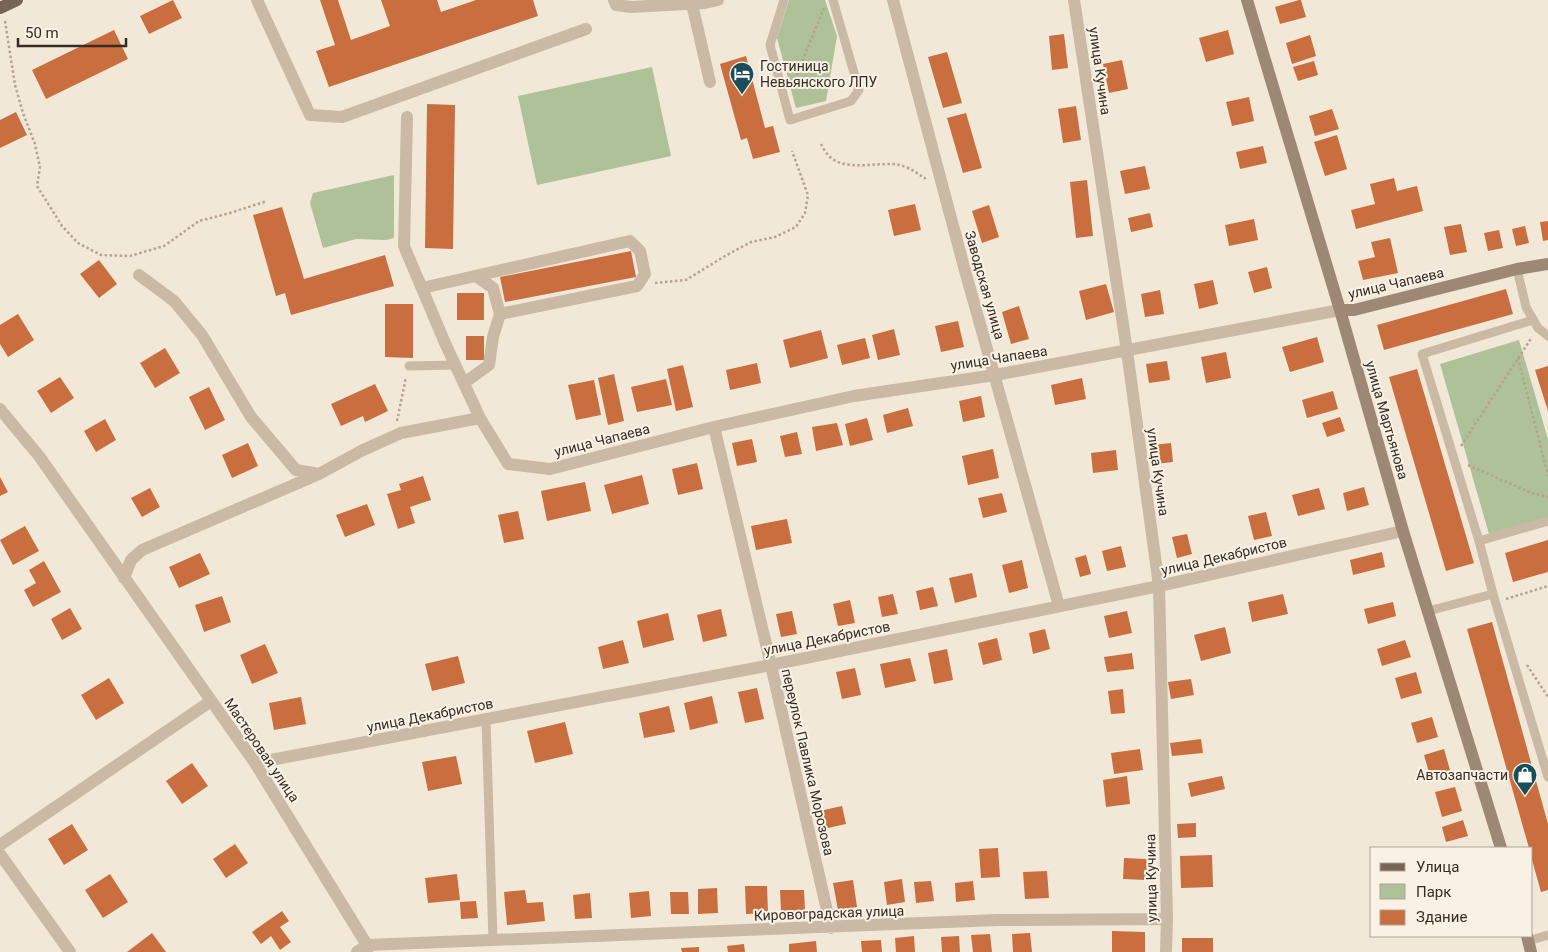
<svg xmlns="http://www.w3.org/2000/svg" width="1548" height="952" viewBox="0 0 1548 952" font-family="Roboto,sans-serif">
<rect width="100%" height="100%" fill="#f2e8d8"/>
<path fill="#afc198" d="M789,0h36l12,36 -11,65 -30,7 -19,-70z
M652,67l19,89 -134,29 -19,-89z
M394,175v63l-8,2 -30,-1 -33,9 -13,-45 3,-10z
M1519,340l29,99v78l-59,17 -49,-170z"/>
<path fill="#c96e3e" d="M173,0l9,18 -33,16 -9,-18z
M320,0h18l13,40 39,-14 -9,-26h56l4,12 35,-12h57l5,16 -209,71 -13,-36 19,-6z
M1299,0h2l5,17 -26,7 -5,-17z
M114,30l14,29 -82,40 -14,-29z
M1228,30l6,24 -28,8 -7,-24z
M1064,34l4,34 -16,2 -3,-34z
M1310,35l6,21 -24,8 -6,-21z
M947,52l15,51 -19,5 -15,-51z
M746,56l19,72 8,-2 7,26 -27,7 -6,-21 -6,2 -21,-76z
M1122,60l6,29 -19,4 -6,-29z
M1314,61l4,14 -20,6 -5,-14z
M1249,97l5,24 -22,5 -6,-24z
M427,104l28,1 -2,144 -28,-1z
M1076,106l5,34 -18,3 -5,-34z
M1332,109l7,20 -24,7 -6,-20z
M16,112l11,23 -27,13v-28z
M966,113l16,55 -19,5 -16,-55z
M1337,135l10,34 -22,7 -11,-34z
M1263,146l4,17 -27,6 -4,-17z
M1145,166l5,23 -25,5 -5,-23z
M1394,178l3,13 20,-5 6,25 -67,18 -5,-19 24,-6 -5,-20z
M1087,180l6,56 -17,2 -6,-56z
M915,204l6,26 -27,6 -6,-26z
M989,205l10,32 -17,6 -10,-32z
M282,207l22,72 81,-24 9,31 -103,29 -6,-22 -9,3 -23,-81z
M1150,213l3,14 -22,5 -3,-14z
M1254,219l4,21 -29,6 -4,-21z
M1548,221v19l-5,1 -3,-19z
M1461,224l6,28 -17,3 -6,-28z
M1525,226l4,17 -13,3 -4,-17z
M1499,230l4,18 -15,3 -4,-18z
M1390,238l8,35 -35,7 -5,-19 17,-4 -4,-15z
M631,251l5,26 -131,25 -5,-25z
M99,260l18,24 -18,14 -19,-24z
M1267,267l5,21 -18,5 -6,-21z
M1213,280l5,24 -19,5 -5,-25z
M1106,284l8,28 -28,8 -7,-29z
M1506,289l7,25 -129,36 -7,-25z
M1160,290l4,24 -19,3 -4,-23z
M457,293h27v27h-27z
M385,304h28v54l-28,-1z
M1019,306l10,33 -18,5 -9,-32z
M18,314l16,26 -26,17 -8,-13v-19z
M958,321l6,26 -23,5 -6,-26z
M894,329l6,26 -22,5 -6,-25z
M821,330l7,28 -38,10 -7,-28z
M466,336h18v24h-18z
M1317,337l7,25 -34,10 -8,-25z
M865,338l5,20 -28,7 -5,-20z
M165,348l15,25 -25,15 -15,-25z
M1226,352l5,26 -25,5 -5,-26z
M1167,361l3,19 -21,3 -3,-19z
M757,363l4,20 -31,7 -4,-20z
M683,365l10,42 -17,4 -9,-42z
M1548,366v45l-13,-41z
M1417,369l57,194 -28,8 -57,-194z
M614,374l10,47 -16,4 -10,-47z
M60,377l14,21 -23,15 -14,-22z
M1082,378l4,21 -31,6 -4,-20z
M666,379l6,26 -35,7 -6,-25z
M594,380l7,35 -25,5 -8,-35z
M375,384l13,27 -23,11 -2,-6 -22,10 -10,-22z
M209,387l16,33 -20,10 -16,-33z
M1333,391l5,18 -31,9 -5,-18z
M981,396l4,21 -22,5 -4,-21z
M908,408l5,18 -26,7 -4,-18z
M1340,417l5,14 -18,6 -5,-14z
M867,418l6,22 -23,6 -5,-22z
M105,419l11,21 -20,12 -12,-21z
M837,423l6,22 -27,6 -4,-24z
M797,432l5,22 -17,3 -5,-21z
M752,439l5,23 -20,4 -5,-23z
M248,443l10,23 -26,12 -10,-23z
M1171,443l2,19 -19,2 -1,-19z
M993,449l6,29 -31,7 -6,-29z
M1116,450l2,20 -25,3 -2,-20z
M697,463l6,26 -25,6 -6,-26z
M642,475l7,29 -37,10 -8,-29z
M423,476l8,24 -21,7 5,16 -17,6 -11,-35 14,-4 -2,-6z
M0,477l8,15 -8,4z
M585,482l6,29 -44,10 -6,-30z
M1364,487l5,18 -22,6 -4,-18z
M150,488l10,19 -18,10 -11,-19z
M1319,488l6,21 -27,7 -6,-21z
M1002,493l5,19 -24,6 -5,-20z
M367,504l8,21 -30,12 -9,-22z
M518,511l6,28 -20,4 -6,-28z
M1266,512l6,24 -18,4 -6,-24z
M787,519l5,24 -36,7 -5,-24z
M25,526l14,25 -26,14 -13,-25z
M1187,534l5,20 -15,4 -5,-21z
M1548,540v32l-35,10 -8,-29z
M1121,546l5,21 -19,4 -5,-20z
M1382,552l3,15 -32,8 -3,-15z
M200,553l10,21 -31,14 -10,-21z
M1086,555l5,19 -11,3 -5,-19z
M1022,560l6,28 -19,5 -7,-28z
M44,561l17,31 -28,15 -9,-17 12,-7 -7,-13z
M972,573l5,24 -22,6 -6,-25z
M933,587l5,19 -18,4 -4,-19z
M893,594l5,20 -16,3 -4,-20z
M1283,594l5,20 -36,8 -4,-20z
M222,596l9,26 -27,10 -9,-27z
M850,600l5,23 -17,3 -5,-22z
M1393,602l3,14 -28,8 -4,-15z
M70,608l12,21 -20,11 -11,-21z
M721,609l6,27 -24,6 -6,-27z
M792,611l5,23 -16,3 -5,-23z
M1127,611l5,22 -23,5 -5,-22z
M668,613l6,27 -31,8 -6,-27z
M1492,622l56,202v66l-7,2 -9,-32v-12h-3l-62,-219z
M1225,627l6,26 -30,8 -7,-26z
M1045,629l5,20 -17,5 -4,-21z
M997,638l5,22 -19,5 -5,-22z
M623,640l6,23 -26,6 -5,-22z
M1405,640l6,17 -29,9 -5,-17z
M265,644l13,29 -26,11 -12,-29z
M947,649l6,31 -19,4 -6,-31z
M1132,653l2,16 -27,3 -3,-15z
M458,656l7,27 -33,8 -7,-27z
M910,658l6,23 -31,7 -5,-24z
M855,668l6,27 -19,4 -6,-27z
M1416,672l6,21 -21,6 -6,-21z
M109,678l15,25 -28,17 -15,-25z
M1191,679l3,16 -23,4 -3,-17z
M757,688l7,31 -19,4 -7,-31z
M1123,689l2,24 -14,1 -3,-23z
M712,696l6,27 -28,7 -6,-27z
M301,697l5,27 -32,6 -5,-27z
M669,706l6,26 -31,6 -5,-25z
M1432,717l6,20 -21,6 -6,-20z
M565,722l8,32 -38,9 -8,-32z
M1201,739l2,14 -31,3 -2,-13z
M1140,749l3,21 -29,4 -3,-21z
M1444,749l6,21 -20,6 -6,-21z
M456,756l6,28 -34,7 -6,-29z
M192,763l16,23 -26,18 -16,-23z
M1127,776l3,28 -24,3 -3,-27z
M1222,776l3,13 -34,8 -3,-14z
M1455,787l7,24 -20,6 -7,-25z
M842,806l4,18 -27,6 -4,-18z
M1463,820l5,16 -22,6 -4,-15z
M1196,823v14l-18,1 -1,-14z
M72,824l16,26 -24,15 -16,-26z
M235,844l13,19 -22,15 -13,-19z
M998,848l2,29 -19,1 -2,-29z
M1212,855l1,32 -32,1 -1,-32z
M1124,858l23,1 -1,21 -23,-1z
M1047,871l2,27 -24,1 -2,-27z
M110,874l18,28 -25,16 -18,-28z
M457,874l3,26 -32,3 -3,-25z
M902,879l3,23 -18,3 -3,-23z
M853,880l4,27 -19,3 -5,-27z
M931,881l3,20 -18,2 -2,-21z
M973,881l2,19 -19,2 -1,-19z
M745,886h22l1,27 -22,1z
M717,888l1,25 -20,1v-25z
M525,890l2,13 16,-1 2,19 -38,4 -3,-33z
M780,890h24l1,20 -24,1z
M649,891l2,25 -20,2 -2,-25z
M670,892h18l1,22h-18z
M590,893l2,25 -17,1 -2,-24z
M476,901l2,17 -17,1 -1,-17z
M282,911l7,10 -9,6 11,15 -11,8 -9,-14 -10,8 -9,-12z
M1112,931l33,1v20h-33z
M152,933l14,19h-39z
M1030,933l2,19h-19l-1,-18z
M990,934l2,18h-19l-2,-17z
M914,936l1,16h-19l-1,-14z
M959,936l1,16h-18l-1,-15z
M1182,938h31v14h-31z
M881,940l1,12h-20l-1,-11z
M816,941l1,11h-28v-8z
M744,944l1,8h-17l-1,-6z
M699,947v5h-17l-1,-4z"/>
<g fill="none" stroke-linecap="round" stroke-linejoin="round">
<path stroke="#b6a38e" stroke-width="2.5" stroke-dasharray="2.5 2.5" stroke-linecap="butt" d="M5,21l10,64 8,28 12,31 5,23 -3,19 25,40 16,17 23,12 29,1 34,-10 35,-25 31,-8 37,-12
M793,84l31,-76
M821,144c2,4 5,9 8,12 14,15 46,7 64,8 12,1 22,7 31,14h2
M655,283l31,-3 39,-24 26,-14 24,-5 21,-10 9,-14 3,-18 -16,-44
M1518,358l30,118
M397,421l9,-44
M1461,446l71,-109
M1468,465l64,28 16,4
M1506,599l42,-13
M1527,665l21,32"/>
<path stroke="#cab9a4" stroke-width="9" d="M784,0l-14,45 20,75 61,-19 8,-11 -26,-90
M1517,269l9,38 12,21 10,8
M1533,320l-111,34 57,187 69,-20
M409,366l47,-1
M1493,594l55,183
M1428,611l65,-17 -14,-53
M486,720l7,220
M1528,941l20,-6"/>
<path stroke="#cab9a4" stroke-width="12" d="M257,0l53,115 32,2 244,-88
M614,0l2,5 15,2 74,-4 13,-3
M893,0l71,267 95,339
M1074,0l53,351 32,235 8,333 -1,33
M692,4l18,78
M407,117l-3,129 41,97 35,75 28,46 42,5 164,-42 140,-31 141,-21 345,-65
M139,275l35,26 28,34 49,82 45,53 23,4 42,-23 40,-18 79,-15
M422,288l208,-47 10,10 5,23 -8,12 -137,28
M464,383l25,-18 4,-28 7,-23 -7,-26 -17,-12
M0,409l39,47 216,307 112,182v7
M714,427l57,238 60,263
M124,578l7,-18 11,-10 177,-76
M255,763l516,-98 388,-79 244,-55
M0,845l211,-144
M0,854l70,98
M357,952l10,-7 631,-25 169,-1"/>
<path stroke="#9d8875" stroke-width="12" d="M1247,0l93,310 63,221 98,317
M1340,310h14l163,-41 31,-5
M1527,936l4,16"/>
<path stroke="#776556" stroke-width="12" d="M0,8l17,-8"/>
</g>
<defs>
<symbol id="hotel-pin" viewBox="-11 -11 22 30"><path d="M0 17L-7.5 6A9.5 9.5 0 1 1 7.5 6Z" fill="#1a4d57" stroke="#f9f2e4"/><path d="M-6-4.5h1.5V1H6V5H4.5V3h-9V5H-6ZM-4 0a1.8 1.8 0 1 1 3.6 0ZM.5 0V-2.5h3Q6-2.5 6 0Z" fill="#fff"/></symbol>
<symbol id="shop-pin" viewBox="-11 -11 22 30"><path d="M0 17L-7.5 6A9.5 9.5 0 1 1 7.5 6Z" fill="#1a4d57" stroke="#f9f2e4"/><path d="M-5-2.5h2.3a2.7 3.5 0 0 1 5.4 0H5L5.5 6h-11ZM-1.5-2.5h3a1.5 2.3 0 0 0-3 0Z" fill="#fff"/></symbol>
</defs>
<g fill-rule="evenodd">
<use href="#hotel-pin" x="728" y="60" width="28" height="38"/>
<use href="#shop-pin" x="1511" y="761" width="28" height="38"/>
</g>
<g text-anchor="middle" stroke-width="4" stroke-linejoin="round" paint-order="stroke">
<g font-size="14" fill="#352c26" stroke="#f9f2e4" text-anchor="start">
<text x="760" y="71">Гостиница<tspan x="760" dy="16">Невьянского ЛПУ</tspan></text>
<text x="1508" y="780" text-anchor="end">Автозапчасти</text>
</g>
<g font-size="14" fill="#352c26" stroke="#f9f2e4">
<text transform="translate(1100 71) rotate(82)" y="5">улица Кучина</text>
<text transform="translate(1396 283) rotate(-13)" y="5">улица Чапаева</text>
<text transform="translate(985 285) rotate(74)" y="5">Заводская улица</text>
<text transform="translate(999 358) rotate(-9)" y="5">улица Чапаева</text>
<text transform="translate(1387 420) rotate(74)" y="5">улица Мартьянова</text>
<text transform="translate(602 440) rotate(-14)" y="5">улица Чапаева</text>
<text transform="translate(1158 472) rotate(82)" y="5">улица Кучина</text>
<text transform="translate(1224 556) rotate(-13)" y="5">улица Декабристов</text>
<text transform="translate(827 638) rotate(-11)" y="5">улица Декабристов</text>
<text transform="translate(430 715) rotate(-11)" y="5">улица Декабристов</text>
<text transform="translate(262 750) rotate(56)" y="5">Мастеровая улица</text>
<text transform="translate(808 762) rotate(77)" y="5">переулок Павлика Морозова</text>
<text transform="translate(1151 878) rotate(-91)" y="5">улица Кучина</text>
<text transform="translate(829 913) rotate(-2)" y="5">Кировоградская улица</text>
</g>
</g>
<rect x="1370" y="847" width="162" height="90" fill="#f9f2e4" stroke="#aba398"/>
<rect x="1380" y="863" width="25" height="8" fill="#776556" stroke="#aba398"/>
<text x="1416" y="872" font-size="15" fill="#352c26">Улица</text>
<rect x="1380" y="884" width="25" height="15" fill="#afc198" stroke="#aba398"/>
<text x="1416" y="897" font-size="15" fill="#352c26">Парк</text>
<rect x="1380" y="910" width="25" height="15" fill="#c96e3e" stroke="#aba398"/>
<text x="1416" y="922" font-size="15" fill="#352c26">Здание</text>
<path d="M18 38v8h108v-8" fill="none" stroke="#352c26" stroke-width="2.5"/>
<text x="25" y="38" font-size="15" fill="#352c26" stroke="#f9f2e4" stroke-width="4" paint-order="stroke">50 m</text>
</svg>
